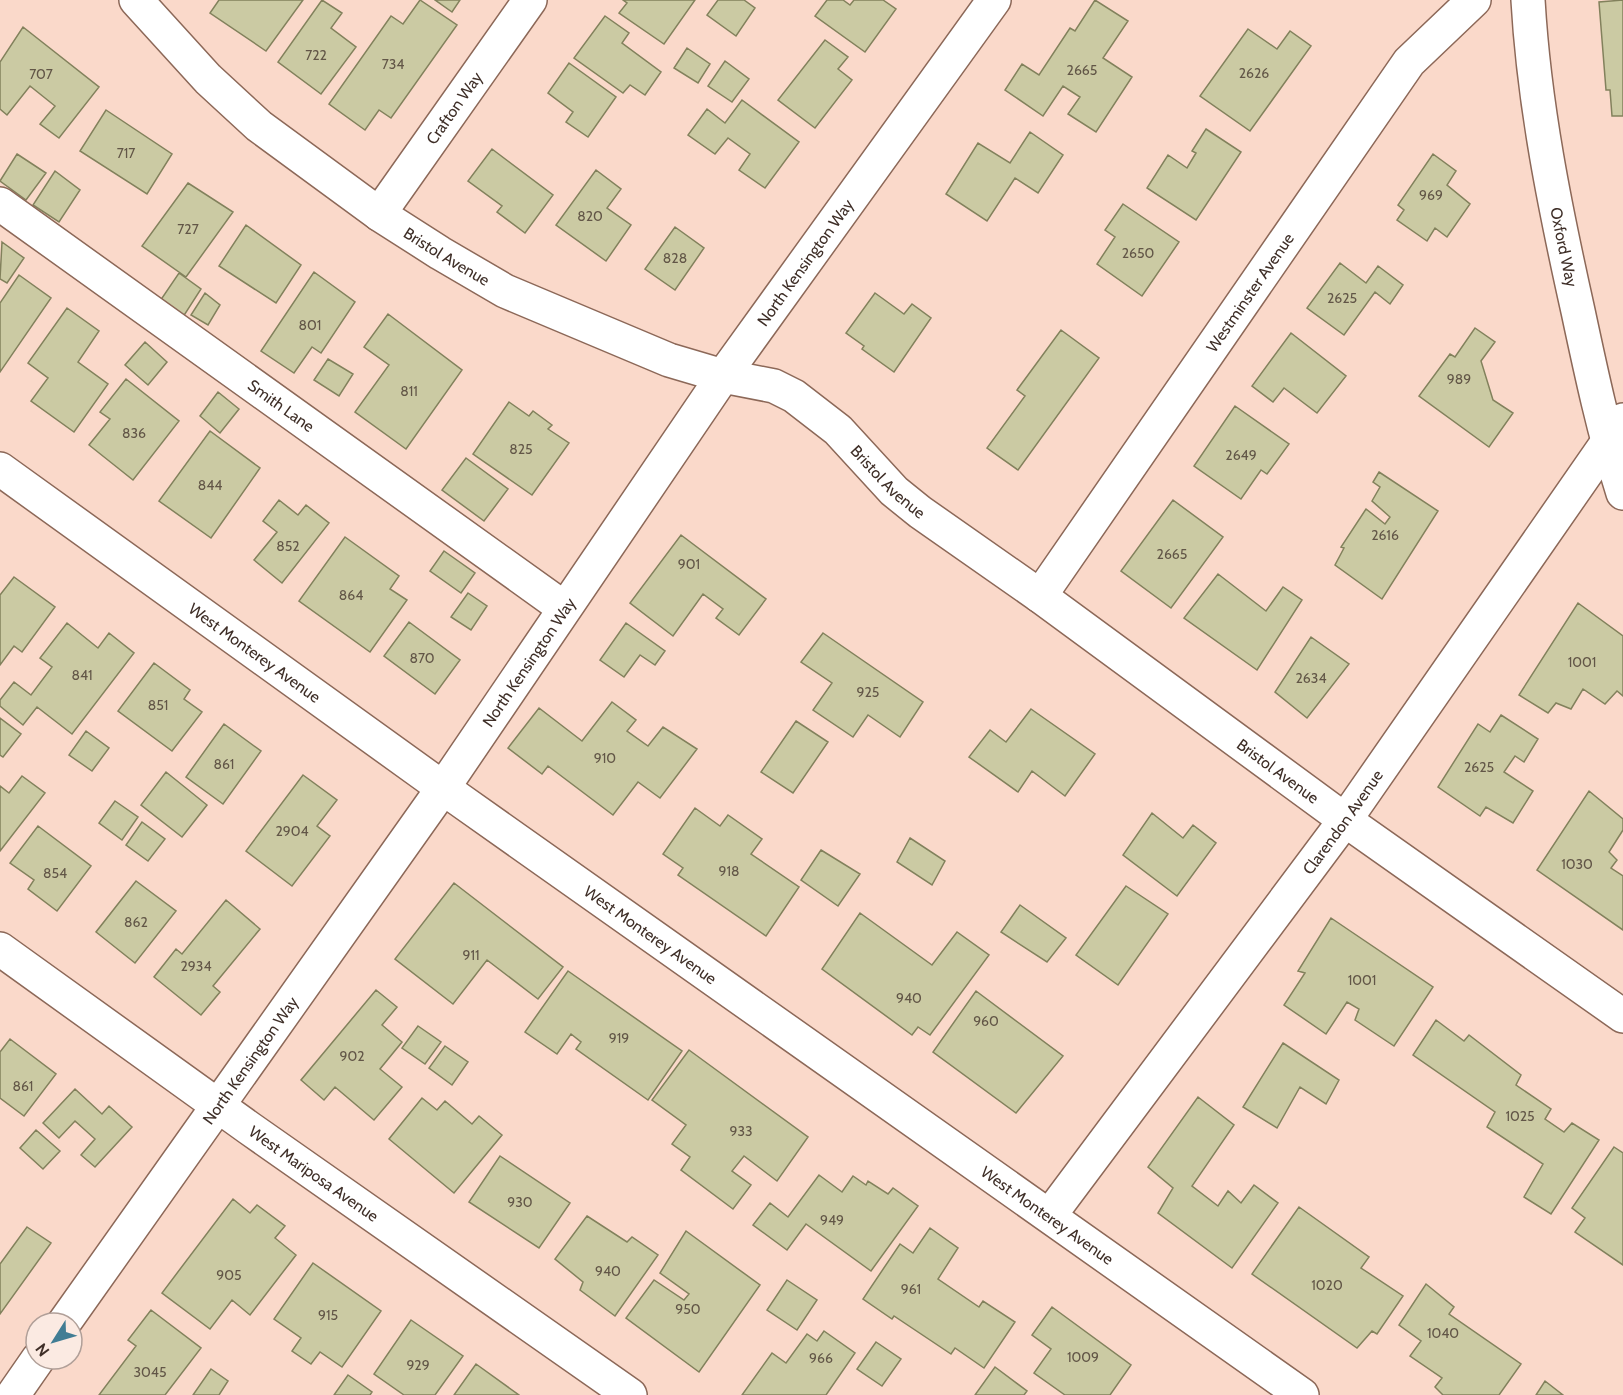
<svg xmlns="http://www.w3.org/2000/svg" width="1623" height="1395" viewBox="0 0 1623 1395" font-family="Cabin,sans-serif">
<rect width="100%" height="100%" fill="#fad9ca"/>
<path fill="#cbcaa3" stroke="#82815c" stroke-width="1.5" d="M219,0h84l-37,51 -56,-38z
M322,0l20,13 -11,15 25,19 -35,47 -43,-32z
M420,0l37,25 -66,93 -12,-8 -14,20 -36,-26 62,-88 12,8z
M435,0h25l-8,12z
M623,0h72l-31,44 -45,-31 8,-10z
M718,0h26l11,8 -19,28 -29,-21z
M827,0h16l7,5 4,-5h29l13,9 -31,43 -50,-36z
M1095,0l33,21 -25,37 29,19 -36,55 -28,-18 12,-17 -17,-11 -20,30 -38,-26 17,-26 17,11 31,-47 5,3z
M1623,0v116h-11l-2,-26h-4l-7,-88z
M605,16l24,17 -7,10 39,29 -16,23 -15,-10 -7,8 -49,-35z
M23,27l76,60 -40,51 -19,-14 15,-18 -25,-20 -23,29 -7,-6v-47z
M1248,29l29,20 13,-18 21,15 -61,85 -50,-35z
M825,40l23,17 -10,12 14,11 -37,48 -37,-28z
M687,48l23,16 -12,19 -24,-15z
M725,61l24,18 -17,23 -24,-16z
M569,63l47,34 -28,40 -22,-15 7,-10 -25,-19z
M742,100l57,42 -34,46 -26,-18 11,-16 -22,-16 -13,16 -27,-19 19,-26 18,14z
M106,110l66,44 -25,40 -67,-43z
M1206,129l35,23 -45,68 -49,-32 21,-33 19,13 9,-15 -4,-2z
M1030,132l33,23 -25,38 -23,-15 -28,43 -41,-27 32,-51 32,20z
M492,149l61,46 -28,38 -28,-21 5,-6 -34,-25z
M17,154l29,19 -20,27 -26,-19z
M1433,154l23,17 -9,14 23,19 -23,33 -12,-9 -8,13 -30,-21 7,-10 -6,-5z
M596,170l25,19 -14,19 24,17 -25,36 -50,-36z
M55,171l25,19 -21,32 -26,-17z
M188,183l45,29 -47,65 -44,-31z
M1123,204l56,38 -37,54 -45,-32 18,-27 -10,-7z
M246,225l55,40 -25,38 -57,-37z
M675,227l29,21 -29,42 -30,-21z
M2,242l22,16 -17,25 -7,-4z
M1340,263l26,20 12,-17 25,19 -13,19 -15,-12 -31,43 -37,-27z
M314,272l41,30 -34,51 -9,-6 -18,26 -33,-22z
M179,273l22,16 -18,28 -23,-16z
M19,275l32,23 -51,74v-69z
M205,293l15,12 -12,20 -17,-10z
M875,293l29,21 8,-10 19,14 -37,54 -32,-23 2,-3 -18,-13z
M67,308l32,23 -21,31 30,22 -34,48 -43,-31 17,-23 -20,-15z
M388,314l74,56 -56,79 -51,-37 34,-47 -25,-18z
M1475,328l20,14 -14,19 12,39 20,13 -24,34 -70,-51 31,-42 5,3z
M1061,330l38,28 -81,112 -31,-22 38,-52 -8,-6z
M1291,333l55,43 -29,37 -33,-25 -11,14 -21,-16z
M145,342l22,20 -19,23 -23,-20z
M328,359l25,15 -14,22 -25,-16z
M126,379l53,42 -46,59 -44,-35 21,-26 -10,-7z
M218,392l21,17 -19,24 -20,-17z
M509,402l20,14 4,-5 19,14 -4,4 21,14 -37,52 -59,-41z
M1235,406l54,38 -22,30 -6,-4 -20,29 -47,-33z
M210,431l50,37 -49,70 -52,-37z
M466,458l42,31 -24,32 -42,-31z
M1379,472l59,39 -56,88 -47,-34 9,-17 -3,-1 25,-38 19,15 5,-7 -18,-16 8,-14 -7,-5z
M279,500l19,15 8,-10 23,18 -47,60 -28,-23 23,-28 -14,-11z
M1173,500l50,37 -52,71 -50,-37z
M681,535l85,64 -27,36 -23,-17 7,-9 -20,-15 -30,42 -43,-33z
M345,537l54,39 -9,13 17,11 -37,52 -71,-51z
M444,551l31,22 -14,20 -31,-22z
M1218,574l48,37 17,-24 19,13 -45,70 -73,-52z
M14,577l41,30 -33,45 -8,-6 -14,19v-70z
M468,593l19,13 -16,24 -20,-13z
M1578,603l45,33v60l-6,-5 -12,13 -22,-15 -12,20 -15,-6 -8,10 -29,-18z
M409,622l51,38 -25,34 -51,-38z
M67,623l31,25 11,-15 25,20 -62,81 -35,-27 -14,18 -23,-19v-6l14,-18 17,13 21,-28 -12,-9z
M626,623l39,28 -10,14 -15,-10 -16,22 -24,-17z
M823,633l100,69 -23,35 -32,-22 -15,22 -40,-27 19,-27 -31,-21z
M1311,637l38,27 -42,54 -32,-26z
M154,663l36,27 -6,9 18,13 -30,39 -54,-40z
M612,702l24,18 -9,11 21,15 15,-19 34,22 -37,49 -22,-16 -25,33 -65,-49 -6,8 -34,-26 31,-40 43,33z
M1031,709l64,45 -30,42 -33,-25 -14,21 -49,-35 21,-27 16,12z
M1501,715l37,24 -14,23 -9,-6 -11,16 29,19 -20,32 -27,-16 -6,9 -42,-29 40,-63 12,8z
M0,718l21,16 -18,23 -3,-2z
M796,721l32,21 -35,51 -32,-21z
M224,724l37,27 -38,53 -37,-27z
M86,731l23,17 -17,23 -23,-16z
M166,772l41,33 -25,32 -41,-32z
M303,775l34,25 -20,26 13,10 -38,50 -46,-35z
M22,776l23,17 -45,58v-65l9,7z
M1589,791l34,28v11l-14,22 8,8 -6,8 12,8v54l-86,-60z
M115,801l23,16 -16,23 -23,-17z
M695,808l25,18 8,-11 34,24 -11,15 48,33 -33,49 -88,-61 5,-7 -20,-14z
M1152,813l31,25 10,-13 23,18 -39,53 -54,-41z
M142,822l23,17 -17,22 -22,-16z
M38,826l53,40 -34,45 -29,-22 6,-9 -24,-17z
M910,838l35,23 -13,24 -35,-23z
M821,850l39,24 -22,32 -37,-26z
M136,881l40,30 -41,52 -39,-31z
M454,883l109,84 -25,32 -51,-39 -34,44 -58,-45z
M1126,886l42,28 -50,71 -42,-30z
M226,900l34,29 -47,57 7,6 -19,23 -47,-38 22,-28 6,5z
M1020,905l46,33 -19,24 -46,-30z
M860,913l72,52 25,-33 32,23 -59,80 -12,-8 -6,8 -90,-66z
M1331,918l102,69 -39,59 -39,-26 4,-11 -12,-7 -21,32 -42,-29 21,-32 -7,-2z
M568,971l114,80 -34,49 -72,-51 5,-7 -10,-8 -14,20 -32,-22z
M376,990l21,17 -15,18 20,17 -22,27 22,18 -28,33 -39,-33 -11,13 -23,-20z
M976,991l87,65 -47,57 -83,-61z
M1436,1020l28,21 5,-6 52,40 -5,10 35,24 -6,10 19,13 8,-9 27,17 -48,74 -27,-17 19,-33 -56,-37 8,-15 -82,-57z
M418,1026l23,16 -16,22 -23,-16z
M10,1039l46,35 -32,42 -24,-18v-46z
M1283,1043l56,37 -13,24 -26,-17 -23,41 -34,-21z
M445,1046l23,16 -16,23 -23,-17z
M689,1050l119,87 -31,44 -33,-25 -12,15 19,14 -18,24 -52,-39 9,-13 -18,-13 14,-19 -34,-25z
M75,1089l27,25 7,-8 23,21 -37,40 -14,-12 14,-16 -20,-18 -16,17 -16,-15z
M1198,1097l36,28 -42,61 26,20 10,-15 13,12 13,-18 24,18 -46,65 -74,-55 15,-25 -25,-21z
M422,1098l15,12 8,-9 27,23 7,-8 23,19 -48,58 -65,-54z
M36,1130l24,21 -17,18 -23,-21z
M1614,1147l9,6v112l-48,-33 10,-14 -13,-10z
M500,1156l70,47 -31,45 -70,-46z
M819,1175l23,17 11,-16 13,9 2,-4 20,13 5,-6 25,18 -47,65 -65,-47 -19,26 -34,-25 17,-22 18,14z
M233,1199l17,14 7,-8 28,21 -10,12 21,17 -46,60 -18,-15 -22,29 -48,-36z
M1299,1207l70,50 -8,11 42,28 -26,38 -5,-3 -15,17 -105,-74z
M587,1216l40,26 5,-5 26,18 -43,61 -35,-26 3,-8 -28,-23z
M27,1227l24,16 -51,71v-50z
M930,1228l28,20 -20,31 41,28 4,-6 32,21 -31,46 -29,-20 -4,6 -57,-38 -2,3 -29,-20 37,-55 13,9z
M686,1231l74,54 -61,87 -73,-54 28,-38 30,20 5,-6 -29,-21z
M313,1263l68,48 -39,56 -22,-15 -9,12 -19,-13 9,-13 -27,-19z
M787,1280l30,20 -20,30 -30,-20z
M1426,1284l28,23 -5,7 72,50 -22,31h-56l-8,-8 7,-9 -32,-22 11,-15 -22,-16z
M1052,1307l79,58 -21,30h-45l-31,-22 17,-24 -19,-14z
M151,1310l50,38 -36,47h-66l37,-49 -8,-6z
M411,1320l52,36 -28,39h-31l-30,-21z
M824,1331l31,22 -29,42h-84l30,-42 14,10 21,-29 10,7z
M876,1342l25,17 -19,27 -25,-17z
M476,1364l43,31h-65z
M995,1367l32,24 -3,4h-49z
M211,1369l17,12 -9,14h-26z
M348,1375l24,17 -2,3h-36z
M1545,1381l18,14h-27z"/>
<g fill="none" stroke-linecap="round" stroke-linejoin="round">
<defs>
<g id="minor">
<path id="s1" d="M136,0l72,79 51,47 120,88 61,39 65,38 164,69 54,16 51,10 20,10 44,34 56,61 26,21 120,84 305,224 278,196"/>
<path id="s2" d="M1528,0c6,105 27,208 50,311 13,61 26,122 45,182"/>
<path id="s3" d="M0,204l564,404"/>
<path id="s4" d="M379,214l151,-214"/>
<path id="s5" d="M0,469l443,319 859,607"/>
<path id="s6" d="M1040,596l369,-534 65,-62"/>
<path id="s7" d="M0,949l249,179 381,267"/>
<path id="s8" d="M1050,1215l295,-395 278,-400"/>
<path id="s9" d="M64,1323l379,-535 280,-412 271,-376"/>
<path d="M13,1395l25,-36"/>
</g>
</defs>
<use href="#minor" stroke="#8c6858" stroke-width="36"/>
<use href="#minor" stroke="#fff" stroke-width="33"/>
</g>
<g text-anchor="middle" stroke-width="4.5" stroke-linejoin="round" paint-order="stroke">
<g font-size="14" fill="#625647">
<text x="316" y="60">722</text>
<text x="393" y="69">734</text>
<text x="1082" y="75">2665</text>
<text x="1254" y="78">2626</text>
<text x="41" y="79">707</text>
<text x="126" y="158">717</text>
<text x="1431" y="200">969</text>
<text x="590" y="221">820</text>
<text x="188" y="234">727</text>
<text x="1138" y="258">2650</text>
<text x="675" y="263">828</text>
<text x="1342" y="303">2625</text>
<text x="310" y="330">801</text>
<text x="1459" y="384">989</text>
<text x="409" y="396">811</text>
<text x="134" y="438">836</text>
<text x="521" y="454">825</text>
<text x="1241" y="460">2649</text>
<text x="210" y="490">844</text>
<text x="1385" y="540">2616</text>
<text x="288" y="551">852</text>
<text x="1172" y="559">2665</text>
<text x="689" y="569">901</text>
<text x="351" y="600">864</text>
<text x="422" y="663">870</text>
<text x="1582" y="667">1001</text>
<text x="82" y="680">841</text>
<text x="1311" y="683">2634</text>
<text x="868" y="697">925</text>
<text x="158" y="710">851</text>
<text x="605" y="763">910</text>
<text x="224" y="769">861</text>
<text x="1479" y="772">2625</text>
<text x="292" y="836">2904</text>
<text x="1577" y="869">1030</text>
<text x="729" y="876">918</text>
<text x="55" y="878">854</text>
<text x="136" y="927">862</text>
<text x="471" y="960">911</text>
<text x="196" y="971">2934</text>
<text x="1362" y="985">1001</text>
<text x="909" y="1003">940</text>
<text x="986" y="1026">960</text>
<text x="619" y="1043">919</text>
<text x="352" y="1061">902</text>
<text x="23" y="1091">861</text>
<text x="1520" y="1121">1025</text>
<text x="741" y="1136">933</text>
<text x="520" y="1207">930</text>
<text x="832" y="1225">949</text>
<text x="608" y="1276">940</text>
<text x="229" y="1280">905</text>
<text x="1327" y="1290">1020</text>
<text x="911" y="1294">961</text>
<text x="688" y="1314">950</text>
<text x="328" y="1320">915</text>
<text x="1443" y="1338">1040</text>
<text x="1083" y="1362">1009</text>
<text x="821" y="1363">966</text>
<text x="418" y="1370">929</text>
<text x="150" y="1377">3045</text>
</g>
<g font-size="16" fill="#3f2f28" stroke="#fbeae2">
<text dy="6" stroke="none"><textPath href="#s4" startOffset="130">Crafton Way</textPath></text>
<text dy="6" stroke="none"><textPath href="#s2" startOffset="250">Oxford Way</textPath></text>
<text dy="6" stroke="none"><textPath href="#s1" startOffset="405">Bristol Avenue</textPath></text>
<text dy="6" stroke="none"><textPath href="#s9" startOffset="1294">North Kensington Way</textPath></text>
<text dy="6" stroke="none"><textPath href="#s6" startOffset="369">Westminster Avenue</textPath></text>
<text dy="6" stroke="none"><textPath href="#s3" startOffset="346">Smith Lane</textPath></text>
<text dy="6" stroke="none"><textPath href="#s1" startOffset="909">Bristol Avenue</textPath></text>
<text dy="6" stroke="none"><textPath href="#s5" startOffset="314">West Monterey Avenue</textPath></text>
<text dy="6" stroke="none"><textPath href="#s9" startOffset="808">North Kensington Way</textPath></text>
<text dy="6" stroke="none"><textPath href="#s1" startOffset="1395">Bristol Avenue</textPath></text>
<text dy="6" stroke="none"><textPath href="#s8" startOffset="490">Clarendon Avenue</textPath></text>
<text dy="6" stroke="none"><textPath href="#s5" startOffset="800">West Monterey Avenue</textPath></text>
<text dy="6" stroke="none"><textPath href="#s9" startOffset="322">North Kensington Way</textPath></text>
<text dy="6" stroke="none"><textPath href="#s7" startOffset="386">West Mariposa Avenue</textPath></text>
<text dy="6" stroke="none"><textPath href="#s5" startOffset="1286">West Monterey Avenue</textPath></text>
</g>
</g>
<g transform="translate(54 1341) rotate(233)"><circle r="28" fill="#fbeae2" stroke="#b09f98" stroke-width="1.5"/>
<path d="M0-4.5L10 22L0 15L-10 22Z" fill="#417d94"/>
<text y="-9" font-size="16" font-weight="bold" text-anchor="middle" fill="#3f2f28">N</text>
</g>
</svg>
